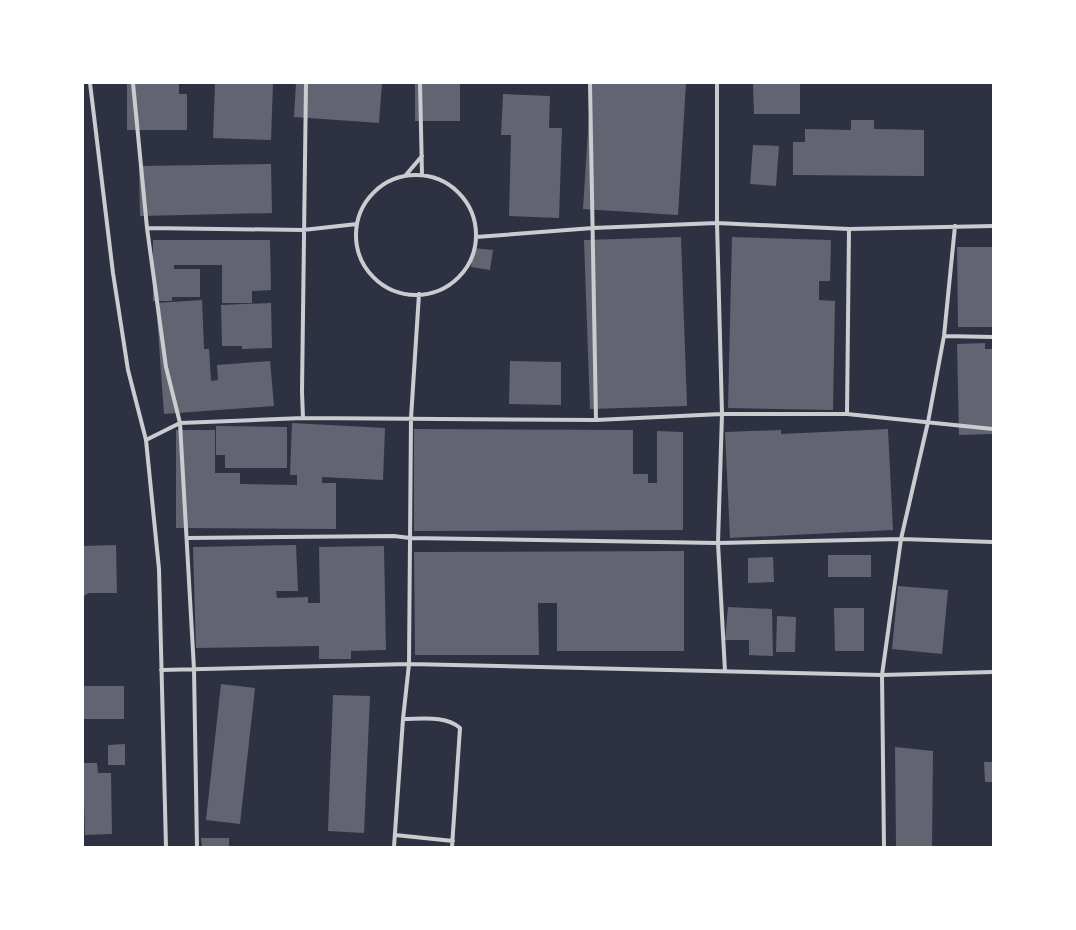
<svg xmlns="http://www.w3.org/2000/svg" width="1076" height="930" viewBox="0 0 1076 930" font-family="Overpass,sans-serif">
<rect width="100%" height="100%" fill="#2d3142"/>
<path fill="#626471" d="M127,83h52v11h8v36h-60z
M215,83h58l-2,57 -58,-2z
M296,83h86l-3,40 -85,-6z
M415,83h45v38h-45z
M591,83h95l-8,132 -95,-6z
M753,83h47v31h-46z
M503,94l47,2 -1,32h13l-3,90 -50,-2 2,-81h-10z
M851,120h23v9l50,1v46l-131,-1v-33h12v-13l46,1z
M753,145l26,1 -3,40 -26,-2z
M271,164l1,49 -132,3 -1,-50z
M681,237l6,169 -97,3 -6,-169z
M732,237l99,3 -1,41h-11v19l16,1 -2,109 -105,-2z
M153,240h117l1,50 -19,1v12h-30v-38h-48v4h26v28h-28v4h-19z
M957,247h36v80h-35z
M473,248l20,2 -3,20 -19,-3z
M202,300l2,49h5l2,32 7,-1 -1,-15 53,-4 4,45 -110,8 -8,-111z
M271,303l1,45 -30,1v-3h-20l-1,-41z
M985,343v6h8v85l-34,1 -2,-91z
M510,361l51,1v43l-52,-1z
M292,423l93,5 -2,52 -61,-3v6h14v46l-160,-1v-98h39v43h25v11l57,1v-10h-7z
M216,426l71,1v41h-62v-13h-9z
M414,429l219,1v44h15v9h9v-52l26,1v98l-269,1z
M888,429l5,101 -163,8 -5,-106 56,-2v4z
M116,545l1,48h-28l-6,3v-50z
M296,545l2,46h-22l1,7 31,-1v6h12l-1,-56 65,-1 2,104 -35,1v8h-32v-13l-123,2 -3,-101z
M684,551v100h-127v-48h-19l1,52h-124l-1,-103z
M828,555h43v22h-43z
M773,557l1,25 -26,1v-25z
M898,586l50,4 -6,64 -50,-5z
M728,607l44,2 1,47 -24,-1v-15h-24z
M834,608h30v43h-29z
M777,616l19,1 -1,35h-19z
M221,684l34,4 -15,136 -34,-4z
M83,686h41v33h-41z
M333,695l37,1 -6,137 -36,-2z
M125,744v21h-17v-20z
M895,747l38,4 -1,96h-36z
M984,762h9v20h-8z
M83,763h14l1,10h13l1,61 -27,1z
M201,838h28v9h-27z"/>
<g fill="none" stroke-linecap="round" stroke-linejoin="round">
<path stroke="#caccd0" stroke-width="4" d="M90,83l23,190 15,97 18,70 13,129 7,278
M133,83l14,145 19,139 14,56 14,246 3,178
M306,83l-4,309 1,26 293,2 126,-6h125l146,15
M420,83l2,92
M590,83l6,337
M717,83v140l5,191 -4,129 7,128
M356 235a60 60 0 1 1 120 0a60 60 0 1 1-120 0Z
M405,176l17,-20
M147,228l156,2 54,-6
M476,237l117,-9 124,-5 132,6 144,-3
M944,336l49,1
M847,414l2,-185
M146,440l34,-17 123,-5
M188,538l206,-2 16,2 308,5 183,-4 92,3
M161,670l248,-6 473,11 111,-3
M403,719c18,0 43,-4 57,9l-8,119
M395,835l58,6
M394,847l9,-128 6,-55 2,-246 8,-124
M884,847l-2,-172 19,-136 27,-117 16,-86 11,-110"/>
</g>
<rect width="1076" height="930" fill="none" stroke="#ffffff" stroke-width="168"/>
</svg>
